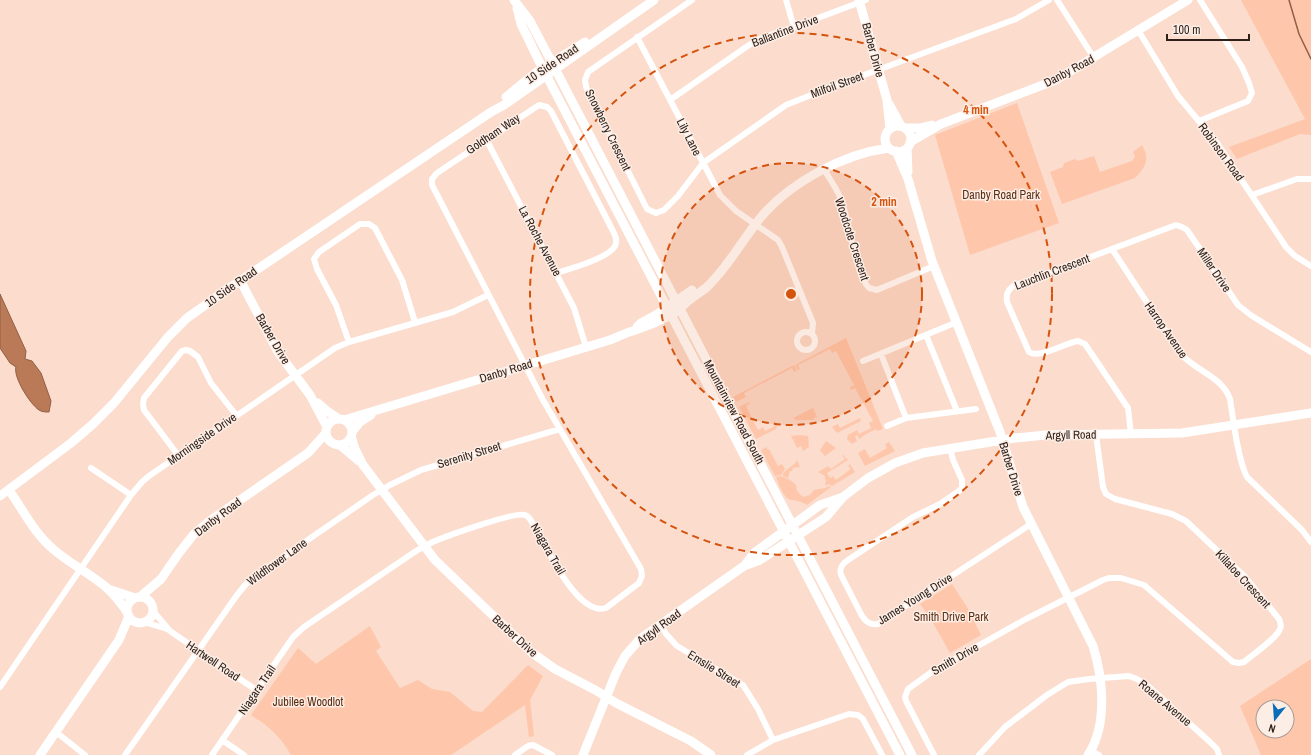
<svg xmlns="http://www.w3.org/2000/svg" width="1311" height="755" viewBox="0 0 1311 755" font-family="'Archivo Narrow',sans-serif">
<rect width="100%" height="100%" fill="#fbdccd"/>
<path fill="#fec7ab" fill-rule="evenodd" d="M1241,0h70v135l-11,-1 -63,25 -8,-12 76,-28z
M1017,103l42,120 -89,32 -35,-120z
M1142,145c8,14 4,22 -7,33l-73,26 -12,-32 13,-5 1,-4 11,-4 3,2 16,-5 6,16 32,-11 3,-4 -2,-5z
M846,338l37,91 -6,2 -1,-2 -10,5 -7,5 -2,-4 -2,1 2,5 -5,3 -5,-5 1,-4 9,-5 2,4 12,-6 -2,-5 4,-2 -18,-33 -4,2 -1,-3 4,-2 -18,-34 -4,2 -2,-4 -32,16 2,4 -2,1 -3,-5z
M794,365l3,6 -3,1 -2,-4 -48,25 2,4 -10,5 -3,-5z
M749,402l1,1 -4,3 12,24 5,-3 2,4 10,-5 -2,-4 2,-1 2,5 -1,3 -20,10 -17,-32z
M813,408l4,9 -3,1 -1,2h-17l-3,-2z
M860,418l1,3 -24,12 -5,-6 6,-3 2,4z
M801,435l7,1 1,11 -6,4 -2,-5 -4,2 -6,-12z
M826,441l10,7 -11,8 -5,-6z
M889,442l6,9 -30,15 -7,-13 7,-4 5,9 17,-10 -2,-4z
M766,447l2,3 1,-1 9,17 4,-2 3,5 -4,6 -6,1 -14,-26z
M842,455h1l5,5 -21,13 3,5 3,-2 3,4 15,-11 -3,-3 2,-2 5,8 -23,14 -3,-2 -4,2 1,-6 -1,-1v-3l-7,-4 10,-6 3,3 14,-10z
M797,460l3,7 -7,1 -1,3h-2l-2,7 2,1 -7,-3v-2c3,-6 12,-8 14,-14z
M781,476l9,4 6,5 1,6 6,6 7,-2 4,-5 11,-2 4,-2 2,1 -24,18c-6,-4 -9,-4 -15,-5 -8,0 -13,-16 -16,-23z
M952,584l15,23 14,28 -31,18 -18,-32 -12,-17z
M370,626l11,21 -5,4 24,37 18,-8 14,9 18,3 23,19 9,1 46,-47 15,11 -13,24 4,36 -5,1 -4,-32 -74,50h-160c-11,-19 -21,-28 -40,-40l47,-67 18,16z
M1311,659v96h-50l-21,-49zM1263,707h24v24h-24z"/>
<path fill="#ba7a57" stroke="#905f45" d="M0,294l26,57 -1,8 7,2 9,12 10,28 -2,11c-4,0 -7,0 -10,-2 -9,-6 -26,-33 -23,-43l-6,-4 -10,-15z"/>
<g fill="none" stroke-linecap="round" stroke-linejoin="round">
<path stroke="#905f45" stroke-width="1.5" d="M1289,0l10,34 12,25"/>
<path stroke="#fff" stroke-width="6" d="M692,0l-104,72 -3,8 1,7 61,122 9,4 8,-3 14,-14 25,-33 83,-58 48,-19 182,-67 33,-19
M786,0l8,27
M1057,0l37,58
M1138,30l40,66 39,47 69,104 9,9 16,10
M637,37l83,158 16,16 42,29 4,7 31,76 -1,11
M670,100l79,-55 10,-6 35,-12 72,-27
M1199,121l49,-20 4,-8 -3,-10 -7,-16 -42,-67
M486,139l88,169 12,39
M824,169c6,11 14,21 18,33 7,20 14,73 27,86l8,2 57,-24
M1252,195l45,-16h14
M1112,249l68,104c15,18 42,23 50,46 3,19 8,62 17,78l55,53 9,12
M797 341a9 9 0 1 1 18 0a9 9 0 1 1-18 0Z
M926,335l31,76
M349,342l-13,-37 -19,-36 -3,-10 5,-7 41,-28h9l6,4 27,52 13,42
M881,354l25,64
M863,361l94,-39
M887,426l19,-8 70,-9
M1131,434l-3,-26 -43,-64 -7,-3c-13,2 -38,18 -49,11l-22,-50c-1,-7 0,-11 6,-16l163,-61 6,2 5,3 51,75 14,11 59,36
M950,448l3,12 9,20v7l-3,4 -19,13 -27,13 -65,43c-6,4 -9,8 -7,15l21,41c4,6 8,9 16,8l153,-100
M178,455l-34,-45 -1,-6 1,-6 38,-47 4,-1 4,1 8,6 13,26 25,32
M91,468l40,27
M153,611l17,20 86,59
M144,622l23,7
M660,624l6,10 11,12 66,39 15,24 15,31
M0,687l131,-192 11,-13 7,-6 186,-128 14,-6 104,-30 35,-17
M56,732l29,23
M222,740l22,15
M1091,751l8,4
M125,755l112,-160 9,-11 8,-7 119,-82 17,-10 31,-15 139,-41
M212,755l81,-118 11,-10 112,-76c6,-3 12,-7 19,-10 12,-5 81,-30 90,-26 4,1 6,5 8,9 12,20 44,93 73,84l33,-25 3,-7 -1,-7 -98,-169 -111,-215v-6l5,-6 102,-68 8,2 4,4 62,120c2,4 5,9 2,15 -6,12 -45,23 -59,27
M515,755l13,-9 5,-1 19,10
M747,755l26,-15 76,-26 9,1 5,4 19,36
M934,755l-28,-54 -1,-4 3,-8 25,-18 93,-52 77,-39 6,-2h12l23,7 89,77 6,1 5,-1c8,-7 33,-24 36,-33 2,-4 0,-7 -1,-10l-34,-42 -59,-56 -14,-7 -57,-15 -9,-5 -3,-7 -7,-52
M979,755l26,-28 42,-32 21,-13 21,-3 40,-3 8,3 11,7 62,56 7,7 2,6"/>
<path stroke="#fff" stroke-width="9" d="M514,0l16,21 19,36 363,698
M859,0l28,100 3,29
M517,8l4,16 19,39c122,230 241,461 360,692
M506,97l32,-26 47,-29
M889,104l12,22
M885 139a13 13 0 1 1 26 0a13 13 0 1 1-26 0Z
M905,128h15l12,-3
M910,142l31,-18 115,-44 132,-80
M907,148l1,24
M896,151l12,28 24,82 68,171 23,75 70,139c10,32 15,79 -5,109
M240,280l38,72 32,43 17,32
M637,327l4,-4 15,-8 36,-25
M318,403l9,8 12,8
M326 432a13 13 0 1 1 26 0a13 13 0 1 1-26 0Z
M344,420l266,-80c8,-3 15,-7 23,-9 16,-6 32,-11 46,-21 3,-3 6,-7 9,-9 6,-5 13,-9 19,-14 22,-21 35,-47 54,-70 30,-35 82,-63 128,-69
M352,432l8,-10 11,-7
M351,436l4,13 8,16 72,95 96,92 24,17 42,22 19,12 75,38 20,14
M340,445l19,16
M9,490c14,20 25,43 44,59 17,15 38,25 54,39 8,7 14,15 20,24
M0,496l71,-53 22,-19 21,-21 54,-66 19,-19 41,-29 263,-177 13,-7 150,-105
M745,565l9,-12 66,-48 23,-8
M111,590l24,8
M140,597l21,-18 18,-26 15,-19 17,-14 97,-67 18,-20
M127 610a13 13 0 1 1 26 0a13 13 0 1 1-26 0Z
M40,755l79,-115 10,-24
M583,755l33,-82 9,-17 15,-17 104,-73 16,-6 66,-43 17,-20 25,-19 27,-15 28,-10 92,-15 31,-3 136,-2 129,-20"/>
</g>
<circle cx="791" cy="294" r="131" fill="#d5530d" fill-opacity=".12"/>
<g fill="none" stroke="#d5530d" stroke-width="2" stroke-dasharray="7 5">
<circle cx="791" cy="294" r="131"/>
<circle cx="791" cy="294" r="261"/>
</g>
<g text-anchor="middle" stroke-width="3" stroke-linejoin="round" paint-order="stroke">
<g font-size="12" fill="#2e211a" stroke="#fcede5">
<text transform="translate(785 31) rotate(-21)" y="4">Ballantine Drive</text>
<text transform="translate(873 50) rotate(75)" y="4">Barber Drive</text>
<text transform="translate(552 64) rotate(-34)" y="4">10 Side Road</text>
<text transform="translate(1069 71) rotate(-28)" y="4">Danby Road</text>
<text transform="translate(837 85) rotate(-20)" y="4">Milfoil Street</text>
<text transform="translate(608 130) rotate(64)" y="4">Snowberry Crescent</text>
<text transform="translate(493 134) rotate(-34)" y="4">Goldham Way</text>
<text transform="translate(689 137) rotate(63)" y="4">Lily Lane</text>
<text transform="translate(1221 152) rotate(54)" y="4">Robinson Road</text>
<text transform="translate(852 239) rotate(72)" y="4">Woodcote Crescent</text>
<text transform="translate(540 241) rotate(62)" y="4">La Roche Avenue</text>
<text transform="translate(1214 270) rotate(56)" y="4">Miller Drive</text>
<text transform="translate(1052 272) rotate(-21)" y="4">Lauchlin Crescent</text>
<text transform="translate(231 287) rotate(-35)" y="4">10 Side Road</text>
<text transform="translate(1166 330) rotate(55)" y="4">Harrop Avenue</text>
<text transform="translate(273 339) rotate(60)" y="4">Barber Drive</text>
<text transform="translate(506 371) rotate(-17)" y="4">Danby Road</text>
<text transform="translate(734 412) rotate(62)" y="4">Mountainview Road South</text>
<text transform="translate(1071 435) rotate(-1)" y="4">Argyll Road</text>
<text transform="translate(202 439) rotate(-35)" y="4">Morningside Drive</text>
<text transform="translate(469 455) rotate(-17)" y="4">Serenity Street</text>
<text transform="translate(1011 469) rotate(73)" y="4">Barber Drive</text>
<text transform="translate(218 517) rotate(-37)" y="4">Danby Road</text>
<text transform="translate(548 549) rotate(60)" y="4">Niagara Trail</text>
<text transform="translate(277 562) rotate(-36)" y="4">Wildflower Lane</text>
<text transform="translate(1243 579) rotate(47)" y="4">Killaloe Crescent</text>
<text transform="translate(915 599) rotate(-32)" y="4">James Young Drive</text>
<text transform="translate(659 627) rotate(-36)" y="4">Argyll Road</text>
<text transform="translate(515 636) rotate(42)" y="4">Barber Drive</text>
<text transform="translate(955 659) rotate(-30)" y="4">Smith Drive</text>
<text transform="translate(213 661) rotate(34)" y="4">Hartwell Road</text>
<text transform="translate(714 669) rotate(32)" y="4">Emslie Street</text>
<text transform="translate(257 690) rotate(-56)" y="4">Niagara Trail</text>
<text transform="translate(1165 703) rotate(40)" y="4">Roane Avenue</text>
</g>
<g font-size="12" fill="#592d13" stroke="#fcede5">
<text x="1001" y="199">Danby Road Park</text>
<text x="951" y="621">Smith Drive Park</text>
<text x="308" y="706">Jubilee Woodlot</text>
</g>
</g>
<circle cx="791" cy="294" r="6" fill="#d5530d" stroke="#fcede5" stroke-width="2"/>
<g font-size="12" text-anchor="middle" font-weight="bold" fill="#d5530d" stroke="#fcede5" stroke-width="3" stroke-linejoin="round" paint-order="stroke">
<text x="976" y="114">4 min</text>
<text x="884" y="206">2 min</text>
</g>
<g transform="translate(1275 719) rotate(197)"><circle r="19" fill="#fcede5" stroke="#aa9b94"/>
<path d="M0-3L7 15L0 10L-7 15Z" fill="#0a6db9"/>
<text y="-6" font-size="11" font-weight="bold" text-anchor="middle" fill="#2e211a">N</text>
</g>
<path d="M1167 34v6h82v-6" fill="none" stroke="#2e211a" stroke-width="2"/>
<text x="1173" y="34" font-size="12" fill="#2e211a" stroke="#fcede5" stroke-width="3" paint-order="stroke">100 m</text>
</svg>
